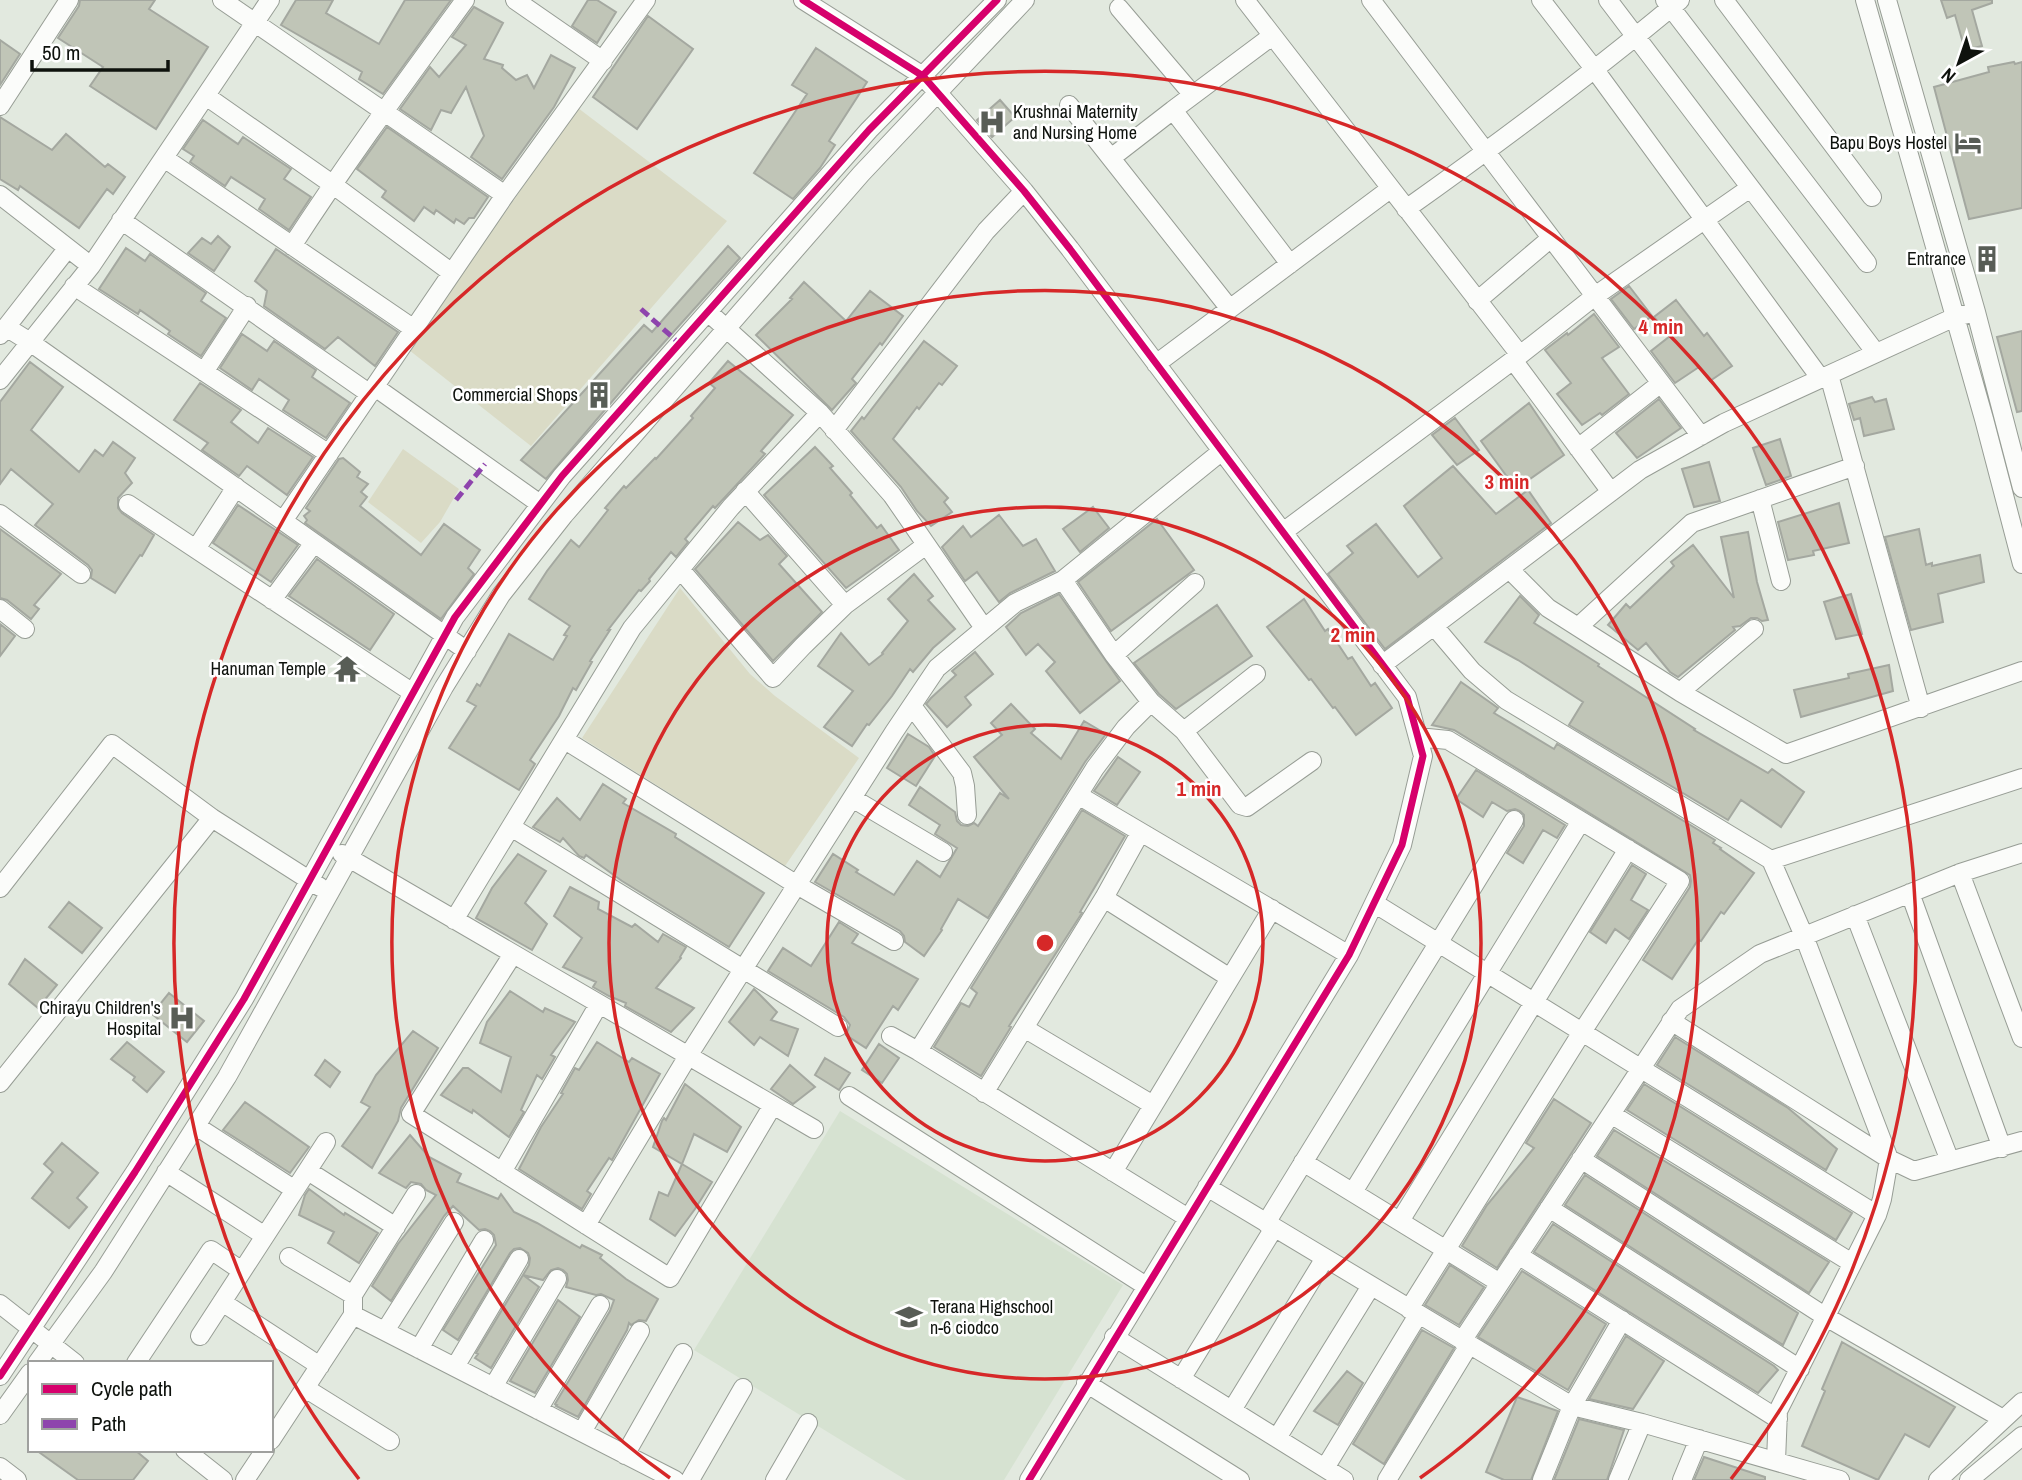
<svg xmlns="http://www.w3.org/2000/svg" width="2022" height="1480" viewBox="0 0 2022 1480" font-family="'Archivo Narrow',sans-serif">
<rect width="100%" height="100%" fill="#e2e9df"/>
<path fill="#d6e2d1" d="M840,1111l283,174 -119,195h-98l-212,-130z"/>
<path fill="#dadbc6" d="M578,108l149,113 -196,225 -122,-96z
M403,449l56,40 -19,33 -19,21 -53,-41z
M680,588l70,86 25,22 84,62 -74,108 -203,-128z"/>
<path fill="#c0c5b7" stroke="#a4a8a0" stroke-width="2" d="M80,0h75l-6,9 59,38 -52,82 -66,-43 13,-19 -45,-29 21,-32z
M296,0h37l-7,13 53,31 26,-44h46l-68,94 -24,-15 3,-7 -81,-47z
M588,0h9l19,12 -19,31 -25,-17z
M1941,0h51v3l-20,7 10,36 -17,4 -10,-35 -8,3z
M474,7l29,16 -19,36 19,6 -1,3 14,12 11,-5 7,13 17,-33 24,13 -21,39 -52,72 -31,-22 13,-21 -18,-49 -15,26 -10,-3 -10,20 -31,-21 30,-42 9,10 27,-32 -14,-8z
M648,16l45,33 -56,80 -44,-32z
M0,40l20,14 -20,31z
M816,48l51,34 -38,59 6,4 -15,23 -27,31 -39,-26 53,-79 -15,-9z
M2014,62l1,2 7,-2v146l-53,11 -35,-132 55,-15 -1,-5z
M1000,100l15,17 -23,20 -15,-17z
M0,117l52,33 14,-16 39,33 3,-3 17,13 -12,17 -6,-5 -28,39 -59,-42 -2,4 -18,-11z
M203,120l35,24 5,-7 48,32 -7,10 27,18 -22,33 -30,-21 6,-10 -34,-22 -6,9 -35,-24 4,-6 -11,-7z
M387,127l101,70 -14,21h-5l-5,6 -8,-5 -2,4 -18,-13 -2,4 -10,-7 -10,14 -32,-24 4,-6 -29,-22z
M218,236l12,11 -16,24 -26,-18 14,-15 9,6z
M728,246l12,12 -107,119 -87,102 -25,-19 123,-135 8,7z
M126,248l19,13 5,-7 56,39 -5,8 25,17 -25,38 -33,-22 2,-3 -30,-21 -2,4 -39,-25z
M276,249l122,83 -23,34 -37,-29 -13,12 -61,-43 3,-15 -12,-10z
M804,282l42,39 24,-30 33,25 -21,29 -2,-2 -28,36 4,4 -24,27 -76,-75 36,-36 -2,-1z
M1629,286l23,30 -18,13 -23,-30z
M1676,300l28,36 3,-3 25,33 -22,15 -11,-14 -24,16 -24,-32 19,-15 -16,-19z
M1594,314l25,33 -17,11 27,36 -27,21 -2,-2 -18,12 -25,-31 14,-11 -26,-33 22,-17 1,2z
M2022,331v80l-5,1 -20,-75z
M242,334l25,17 7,-10 42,29 -4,7 38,26 -24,35 -43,-28 6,-10 -30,-21 -7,11 -32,-22z
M924,341l33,25 -15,19 -3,-2 -20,26 -2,-2 -24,32 55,59 -4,4 8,10 -21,14 -14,-15 -16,-24 -50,-56 11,-14 2,2z
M728,361l65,54 -32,36 4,3 -11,12 -39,42 -2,-2 -28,33 3,3 -12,15 -5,-5 -22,27 1,2 -9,10 -2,-1 -31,40h2l-20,31 2,1 -16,28 -3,-2 -14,28 -29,44 5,4 -16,26 -70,-42 27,-42 -9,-5 10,-17 3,2 29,-52 44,26 14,-24 -3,-1 6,-9 -41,-27 18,-28 24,-31 8,7 29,-37 -3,-2 19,-22 2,2 29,-30 1,1 37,-41 -2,-2 24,-28 -6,-5z
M30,362l33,25 -32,43 48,42 16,-22 8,6 10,-14 22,16 -10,15 7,10 -14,15v10l4,5 32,22 -12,21 -2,-1 -25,38 -24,-15 1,-8 -4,-5 -53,-40 18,-21 -42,-35 -11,15v-82z
M200,383l41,27 -10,12 27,21 10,-15 45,29 -26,38 -40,-29 -8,10 -37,-26 6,-7 -34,-23z
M1872,397l3,5 11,-3 8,30 -30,7 -4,-18 -6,2 -5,-16z
M1659,399l22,29 -44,30 -21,-25z
M1529,403l35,52 -48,34 -35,-48z
M1455,418l24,32 -22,15 -25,-30z
M1780,439l11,37 -25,9 -13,-37z
M815,447l18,19 -3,2 22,25 -2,2 27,33 4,-3 18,25 -53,38 -82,-93z
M343,458l17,14 -3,5 11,7 -7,8 6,5 -7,9 61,49 23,-31 36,26 -12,18 6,6 -33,45 -136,-96 2,-3 -3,-4 6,-5 -4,-3 33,-49z
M1709,462l11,39 -26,6 -12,-38z
M1453,466l43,48 32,-24 23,33 -166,126 -57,-75 25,-21 -6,-7 29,-22 42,53 24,-19 -38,-52z
M1839,503l10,40 -36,8 1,4 -26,5 -10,-38z
M238,505l60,40 -27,37 -58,-39z
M1093,507l16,21 -29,24 -17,-23z
M999,515l24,31 13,-7 19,32 -45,22 -11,9 -22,-30 -12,9 -23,-34 21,-21 8,11z
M1157,519l37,51 -83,61 -33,-49z
M738,522l22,18 8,-5 19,21 -8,8 43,48 -49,49 -78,-92z
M0,529l61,45 -27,31 5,4 -8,10 -24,-19 -7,-2z
M1919,529l7,36 6,-2v3l48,-11 4,27 -46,12 5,28 -32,8 -26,-93z
M1748,532l9,50 11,38 -6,1 -5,-3h-6l-11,8 -7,1 2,3 -57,47 -8,-5 -24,-29 -8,7 -30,-25 18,-21 4,4 44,-42 -3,-4 22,-17 41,53 -13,-61z
M317,559l77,55 -24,36 -81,-54z
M914,574l19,22 -5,4 27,29 -22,19 -20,24 -3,-3 -18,27 -23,29 -2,-1 -15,22 -28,-19 29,-36 -35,-25 23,-33 28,32 14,-11 -1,-1 26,-32 -20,-22z
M1059,594l61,87 -40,32 -34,-42 9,-9 -17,-18 -12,11 -20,-28 15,-14z
M1851,594l11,40 -26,5 -12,-37z
M1520,596l19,19 -5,8 65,41 -1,2 97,63 -1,1 74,43 4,-4 32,23 -23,35 -40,-27 -13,20 -159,-95 14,-23 -65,-42 -33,-18z
M1304,599l21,32 3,-2 20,30 4,-2 19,29 4,-3 17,25 -36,27 -21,-28 -2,1 -22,-29 -2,1 -42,-53z
M1217,605l35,51 -76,53 -17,-15 -25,-31z
M0,624l15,12 -15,20z
M975,652l18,22 -28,23 6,8 -24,22 -21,-23 5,-6 25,-23 -4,-4z
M1889,665l4,26 -92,26 -7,-27 55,-12 -1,-4z
M1461,682l37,26 -4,5 60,36 3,-5 158,96 -2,3 8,5 -1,1 34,24 -30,41 -3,-2 -20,29 -3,-1 -26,39 -29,-19 47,-73 1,-6 -1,-6 -236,-145 -22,-5z
M1011,704l24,25 -4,4 30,26 23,-38 22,13 -21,28 -97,156 -30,-19 -17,30 1,1 -18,26 -19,-14 -1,-6 -4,-5 -85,-49 18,-28 25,16 -2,2 38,23 23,-34 23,16 17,-29 -22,-14 5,-9 -31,-20 11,-18 35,25 2,9 4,4 7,1 6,-3 4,3 22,-33 9,6 -35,-42 28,-22 -11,-12z
M908,734l21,13 6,9 -19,30 -29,-18z
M1118,757l22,15 -23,33 -23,-14z
M1476,770l89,55 -8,13 -14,-8 -20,33 -16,-10 17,-27v-11l-4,-4 -5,-2 -8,2 -15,-9 -9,15 -27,-18z
M603,784l23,15 -3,4 53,31 -1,3 89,56 -35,54 -107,-66 -36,-26 -2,3 -5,-2 -16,-18 -3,4 -27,-15 24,-29 23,22z
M1082,810l43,26 -45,76 2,1 -73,113 2,1 -30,49 -47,-29 27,-44 8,4 8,-14 -6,-5z
M518,854l28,17 -21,32 22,21 -15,26 -56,-32 16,-30z
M1632,865l14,9 -15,26 17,10 -19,29 -14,-10 -9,14 -16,-11z
M570,887l29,15 -1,7 34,18 3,-3 23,18 5,-8 23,13 -6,10 1,1 -25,30 38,20 -23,24 -46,-26 1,-3 -17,-7 -16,-9 3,-5 -33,-15 19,-29 -28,-22z
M69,902l33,26 -20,25 -33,-26z
M839,922l19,12 -6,9 66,36 -20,31 -5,-4 -27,42 -20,-13 4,-10 -6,-8 -76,-46 15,-23 28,18z
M25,959l32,26 -19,23 -29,-24z
M754,989l23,23 -6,8 27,9 -10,27 -28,-19 -6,8 -25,-23z
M510,991l33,21 2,-4 30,14 -24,33 4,2 -13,22 -5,-4 -16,35 3,2 -15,25 -36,-27 -1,3 -31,-18 22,-27h5l33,24 10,-35 -31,-14 7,-21z
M169,993l35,28 -17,21 -35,-28z
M413,1031l25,17 -37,60 -3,13 -26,47 -30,-22 28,-39 -9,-5 15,-27z
M1675,1037l113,71 49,41 -11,21 -169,-105z
M127,1042l37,30 -17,20 -14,-12 2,-3 -24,-18z
M597,1042l32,20 3,-4 28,16 -48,86 -3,-2 -22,33 4,3 -9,15 -63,-40 22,-42 22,-33 -2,-1 14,-25 4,2z
M879,1044l20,14 -17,25 -20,-13z
M825,1058l25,15 -11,17 -24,-15z
M325,1060l15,12 -10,15 -15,-12z
M790,1065l25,22 -22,17 -22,-15z
M685,1084l56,43 -14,25 -33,-18 -12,30 -29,-17 9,-26 2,-3 2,2z
M1644,1084l208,129 -16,27 -209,-130z
M1554,1099l37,24 -94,145 -35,-22 25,-41 47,-57 -8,-5z
M245,1102l64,45 -19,26 -67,-43z
M1614,1130l215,132 -20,31 -212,-137z
M410,1135l19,22 32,17 -4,8 41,17 3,-5 13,18 23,11 43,25 2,-3 20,10 -2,3 26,21 32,20 -12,22 -7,-1 -8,5 -2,-2 -2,7 -49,87 -22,-11 1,-1 -2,-1 55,-93 4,-11 -13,-6 -5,1 -30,-8 2,-7 -1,-6 -4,-4 -5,-2 -7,2 -8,10 -20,-5 16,12 -48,81 -16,-10 3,-4 -2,-1 53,-88 1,-7 -2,-5 -8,-5 -6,1 -4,4 -52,87 -15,-10 53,-85 -2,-10 -4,-4 -5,-2 -6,1 -26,-24 -9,10 -53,85 -19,-15 26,-42 38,-49 -10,-5 -5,-6 -10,-2 -5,6 -27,-15z
M62,1143l36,30 -21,25 10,9 -18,21 -37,-30 21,-26 -9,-8z
M682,1164l30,18 -17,27 -20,27 -25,-17 9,-27 9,4z
M1585,1175l213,138 -15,32 -218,-140z
M309,1189l35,26 1,-2 33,20 -19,30 -31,-20 6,-11 -35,-17 6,-20z
M1553,1224l221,142 4,4 -20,23 -224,-141z
M1450,1265l34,22 -25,38 -34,-20z
M1522,1271l84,53 -38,66 -90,-53z
M558,1300l22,17 -45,76 -25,-12z
M1422,1330l32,18 -70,116 -31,-20z
M1626,1336l38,25 -31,48 -44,-10z
M1842,1342l113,65 -26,40 -24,-13 -27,46 -76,-34 23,-55 -3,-2z
M1347,1371l16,12 -25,42 -24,-14z
M1517,1397l41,14 -27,69h-27l-18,-8z
M1579,1419l45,11 -17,50h-53z
M36,1450h99l13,11 -15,19h-55z
M1704,1457l61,20v3h-71z"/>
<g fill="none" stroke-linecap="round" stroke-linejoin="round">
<defs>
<path id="minor" d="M222,0l283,195
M515,0l88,61
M803,0l120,76 101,115 46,58 337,448 16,59 -21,89 -53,110 -320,525
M1245,0l275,355
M1371,0l330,436
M1541,0l54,70 226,309
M1608,0l268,353
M1665,0l202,263
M1724,0l148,197
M1865,0l119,419 38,145
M1887,0l89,312 46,176
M1119,8l74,87
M1272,36l-99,74 117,154
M206,96l126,88 120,89
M1069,105l161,204
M0,106l69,-106
M164,158l250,171
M1111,158l62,-48
M0,195l91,71
M1406,209c94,-67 186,-135 274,-209
M121,220l249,174
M292,246c55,-85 114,-165 173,-246
M74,286l255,168
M1477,301l74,-63
M708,312l112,101 72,82 92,133
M6,327l24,15 437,309
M0,335l67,-86
M1513,360l98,132
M1156,364l234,-175
M204,372l43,-66
M1829,375l92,333
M0,380l91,-114 179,-266
M375,387l165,117
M834,430l152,-199 38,-40
M1578,448l83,-65
M745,491l100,114
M1760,499l21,82
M128,504l285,189
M0,514l81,60
M283,521l222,-326 141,-195
M1283,532l237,-177 75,-59 155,-108
M196,549l40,-62
M680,569l93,109 30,-32 42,-41 81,-60
M1509,569l39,39 132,84 106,62 236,-83
M1063,580l51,75 37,47 33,29 56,74 7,2 65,-46
M272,600l42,-57
M0,609l25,20
M1434,626l38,45 34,29 265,160 251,-82
M1578,627l114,-104 163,-57
M1114,655l81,-72
M1382,665l258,-195 84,-47 231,-106 21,-5
M1680,692l74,-63
M912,706l50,67 3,13 2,29
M1184,731l72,-57
M565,740l232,145 97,56
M1078,795l271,160
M852,798l91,54
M511,827l327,200
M342,854l472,275
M1771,860l33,76 85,223 -7,40 -5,16 -99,196 -2,50
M1960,873l62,165
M0,888l112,-144 100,74 108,69
M1910,893l92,255
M1104,898l126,80
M1374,903l503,312
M1855,915l95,246
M454,920l178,-292 99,-121 89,-94
M513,954l-102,160 259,164 103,-173
M1671,1021l218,138 25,12 108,-30
M1024,1028l129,77
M891,1036l27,15 270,167
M918,1051l177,-283 31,-41 25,-25
M0,1083l212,-265
M984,1093l120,-195 36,-65
M849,1096l297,190
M1611,1114l241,149
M196,1126l99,64
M1581,1159l245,158 177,102
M1303,1162l197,121
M308,1171l88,56
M166,1172l99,64
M502,1172l97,-168
M1113,1172l159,-263
M1207,1187l365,219 70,17 198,57
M1353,1192l228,-371
M1549,1208l251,161
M1400,1221l228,-372
M1266,1223l248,-403
M586,1225l102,-169 206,-324 43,-64 78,-65 48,-23 159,-129
M1518,1255l260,164
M289,1257l64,38
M222,1302l98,64
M0,1304l75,59
M1409,1309l173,-277 98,-151 -232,-141 -30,-3
M353,1315v-20l63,-101
M385,1331l69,-109
M200,1336l126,-194
M1114,1337l230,143
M1462,1341l218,-332 80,-55 200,-81 62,-20
M419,1349l65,-109
M37,1363l66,-91 124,-195 217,-390 57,-92 63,-80 297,-341 164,-174
M136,1363l75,-113 31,21
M455,1367l64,-108
M0,1376l135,-204 109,-173 211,-382 107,-141 307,-346 128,-130
M1181,1379l93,-151
M1086,1383l154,97
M493,1387l64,-108
M305,1388l85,53
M538,1410l62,-105
M1232,1410l93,-152
M0,1415l30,-42
M582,1432l58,-101
M1277,1438l94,-152
M271,1440l82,-125 322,165
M185,1450l38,30
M625,1455l58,-102
M0,1467l17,13
M1325,1468l93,-153
M245,1480l20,-30
M690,1480l53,-92
M775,1480l33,-57
M1387,1480l82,-135
M1542,1480l30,-74 50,-86
M1618,1480l24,-57
M1682,1480l17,-41
M1938,1480l84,-78
M1969,1480l53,-44"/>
</defs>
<use href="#minor" stroke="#979d95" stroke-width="20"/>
<use href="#minor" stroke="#fbfcfa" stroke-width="18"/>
<path stroke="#8e44ad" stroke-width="5" stroke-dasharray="10 5" stroke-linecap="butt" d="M641,309l39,35
M456,500l29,-36"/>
<defs>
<path id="cycleway" d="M803,0l120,76 101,115 46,58 337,448 16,59 -21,89 -53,110 -320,525
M0,1376l135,-204 109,-173 211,-382 107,-141 307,-346 128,-130"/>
</defs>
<use href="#cycleway" stroke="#fff" stroke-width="11"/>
<use href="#cycleway" stroke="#d6006c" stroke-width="7"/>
</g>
<g fill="none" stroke="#d62828" stroke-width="3.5">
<circle cx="1045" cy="943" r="218"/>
<circle cx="1045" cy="943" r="436"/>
<path d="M670 1478A653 653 0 1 1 1420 1478"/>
<path d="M359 1479A871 871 0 1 1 1731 1479"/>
</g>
<defs>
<symbol id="hospital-bare" viewBox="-9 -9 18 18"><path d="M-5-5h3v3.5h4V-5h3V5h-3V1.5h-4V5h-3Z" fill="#585d56" stroke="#fff" stroke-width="2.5" paint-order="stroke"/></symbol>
<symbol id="hotel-bare" viewBox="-9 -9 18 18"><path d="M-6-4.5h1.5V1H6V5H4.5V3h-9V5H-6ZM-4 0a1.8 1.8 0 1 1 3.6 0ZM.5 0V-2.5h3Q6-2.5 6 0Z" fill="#585d56" stroke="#fff" stroke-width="2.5" paint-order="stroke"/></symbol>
<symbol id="building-bare" viewBox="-9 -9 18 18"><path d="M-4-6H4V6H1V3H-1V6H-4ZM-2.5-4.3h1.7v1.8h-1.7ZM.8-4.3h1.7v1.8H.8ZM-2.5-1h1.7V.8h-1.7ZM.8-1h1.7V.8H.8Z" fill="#585d56" stroke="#fff" stroke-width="2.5" paint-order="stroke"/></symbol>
<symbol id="temple-bare" viewBox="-9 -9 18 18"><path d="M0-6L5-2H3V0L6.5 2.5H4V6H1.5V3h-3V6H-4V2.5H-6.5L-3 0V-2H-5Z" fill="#585d56" stroke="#fff" stroke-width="2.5" paint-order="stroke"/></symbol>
<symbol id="school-bare" viewBox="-9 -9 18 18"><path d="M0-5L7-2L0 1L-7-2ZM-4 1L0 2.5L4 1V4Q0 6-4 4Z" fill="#585d56" stroke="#fff" stroke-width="2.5" paint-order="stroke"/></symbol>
</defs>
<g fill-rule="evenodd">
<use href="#hospital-bare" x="973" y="103" width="38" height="38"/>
<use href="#hotel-bare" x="1949" y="124" width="38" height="38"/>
<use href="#building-bare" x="1968" y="240" width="38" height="38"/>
<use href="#building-bare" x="580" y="376" width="38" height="38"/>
<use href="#temple-bare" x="328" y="650" width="38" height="38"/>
<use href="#hospital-bare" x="163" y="999" width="38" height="38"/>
<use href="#school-bare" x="890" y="1298" width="38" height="38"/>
</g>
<g text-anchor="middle" stroke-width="5" stroke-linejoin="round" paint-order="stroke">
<g font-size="18" fill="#0e120d" stroke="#fff" text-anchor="end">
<text x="1013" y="118" text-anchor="start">Krushnai Maternity<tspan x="1013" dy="21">and Nursing Home</tspan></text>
<text x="1947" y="149">Bapu Boys Hostel</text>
<text x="1966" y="265">Entrance</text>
<text x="578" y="401">Commercial Shops</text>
<text x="326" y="675">Hanuman Temple</text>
<text x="161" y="1014">Chirayu Children's<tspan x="161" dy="21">Hospital</tspan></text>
<text x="930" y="1313" text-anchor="start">Terana Highschool<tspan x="930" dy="21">n-6 ciodco</tspan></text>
</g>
</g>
<circle cx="1045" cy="943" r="10" fill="#d62828" stroke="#fff" stroke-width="3.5"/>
<g font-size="21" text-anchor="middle" font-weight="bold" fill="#d62828" stroke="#fff" stroke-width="5" stroke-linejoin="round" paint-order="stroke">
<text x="1661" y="334">4 min</text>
<text x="1507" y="489">3 min</text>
<text x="1353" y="642">2 min</text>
<text x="1199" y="796">1 min</text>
</g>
<rect x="28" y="1361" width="245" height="91" fill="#ffffff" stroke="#9fa09e" stroke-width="2"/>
<rect x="42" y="1384" width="35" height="10" fill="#d6006c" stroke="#9fa09e" stroke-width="2"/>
<text x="91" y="1396" font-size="21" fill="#0e120d">Cycle path</text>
<rect x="42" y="1419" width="35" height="10" fill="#8e44ad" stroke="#9fa09e" stroke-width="2"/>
<text x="91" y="1431" font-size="21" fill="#0e120d">Path</text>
<g transform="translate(1959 63) rotate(220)" stroke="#ffffff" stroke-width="5" paint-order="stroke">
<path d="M0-5L12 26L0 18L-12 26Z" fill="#0e120d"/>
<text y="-10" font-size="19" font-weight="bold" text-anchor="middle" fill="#0e120d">N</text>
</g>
<path d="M32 60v10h136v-10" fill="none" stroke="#0e120d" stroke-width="3.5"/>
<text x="42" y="60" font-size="21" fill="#0e120d" stroke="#ffffff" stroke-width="5" paint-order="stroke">50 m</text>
</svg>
